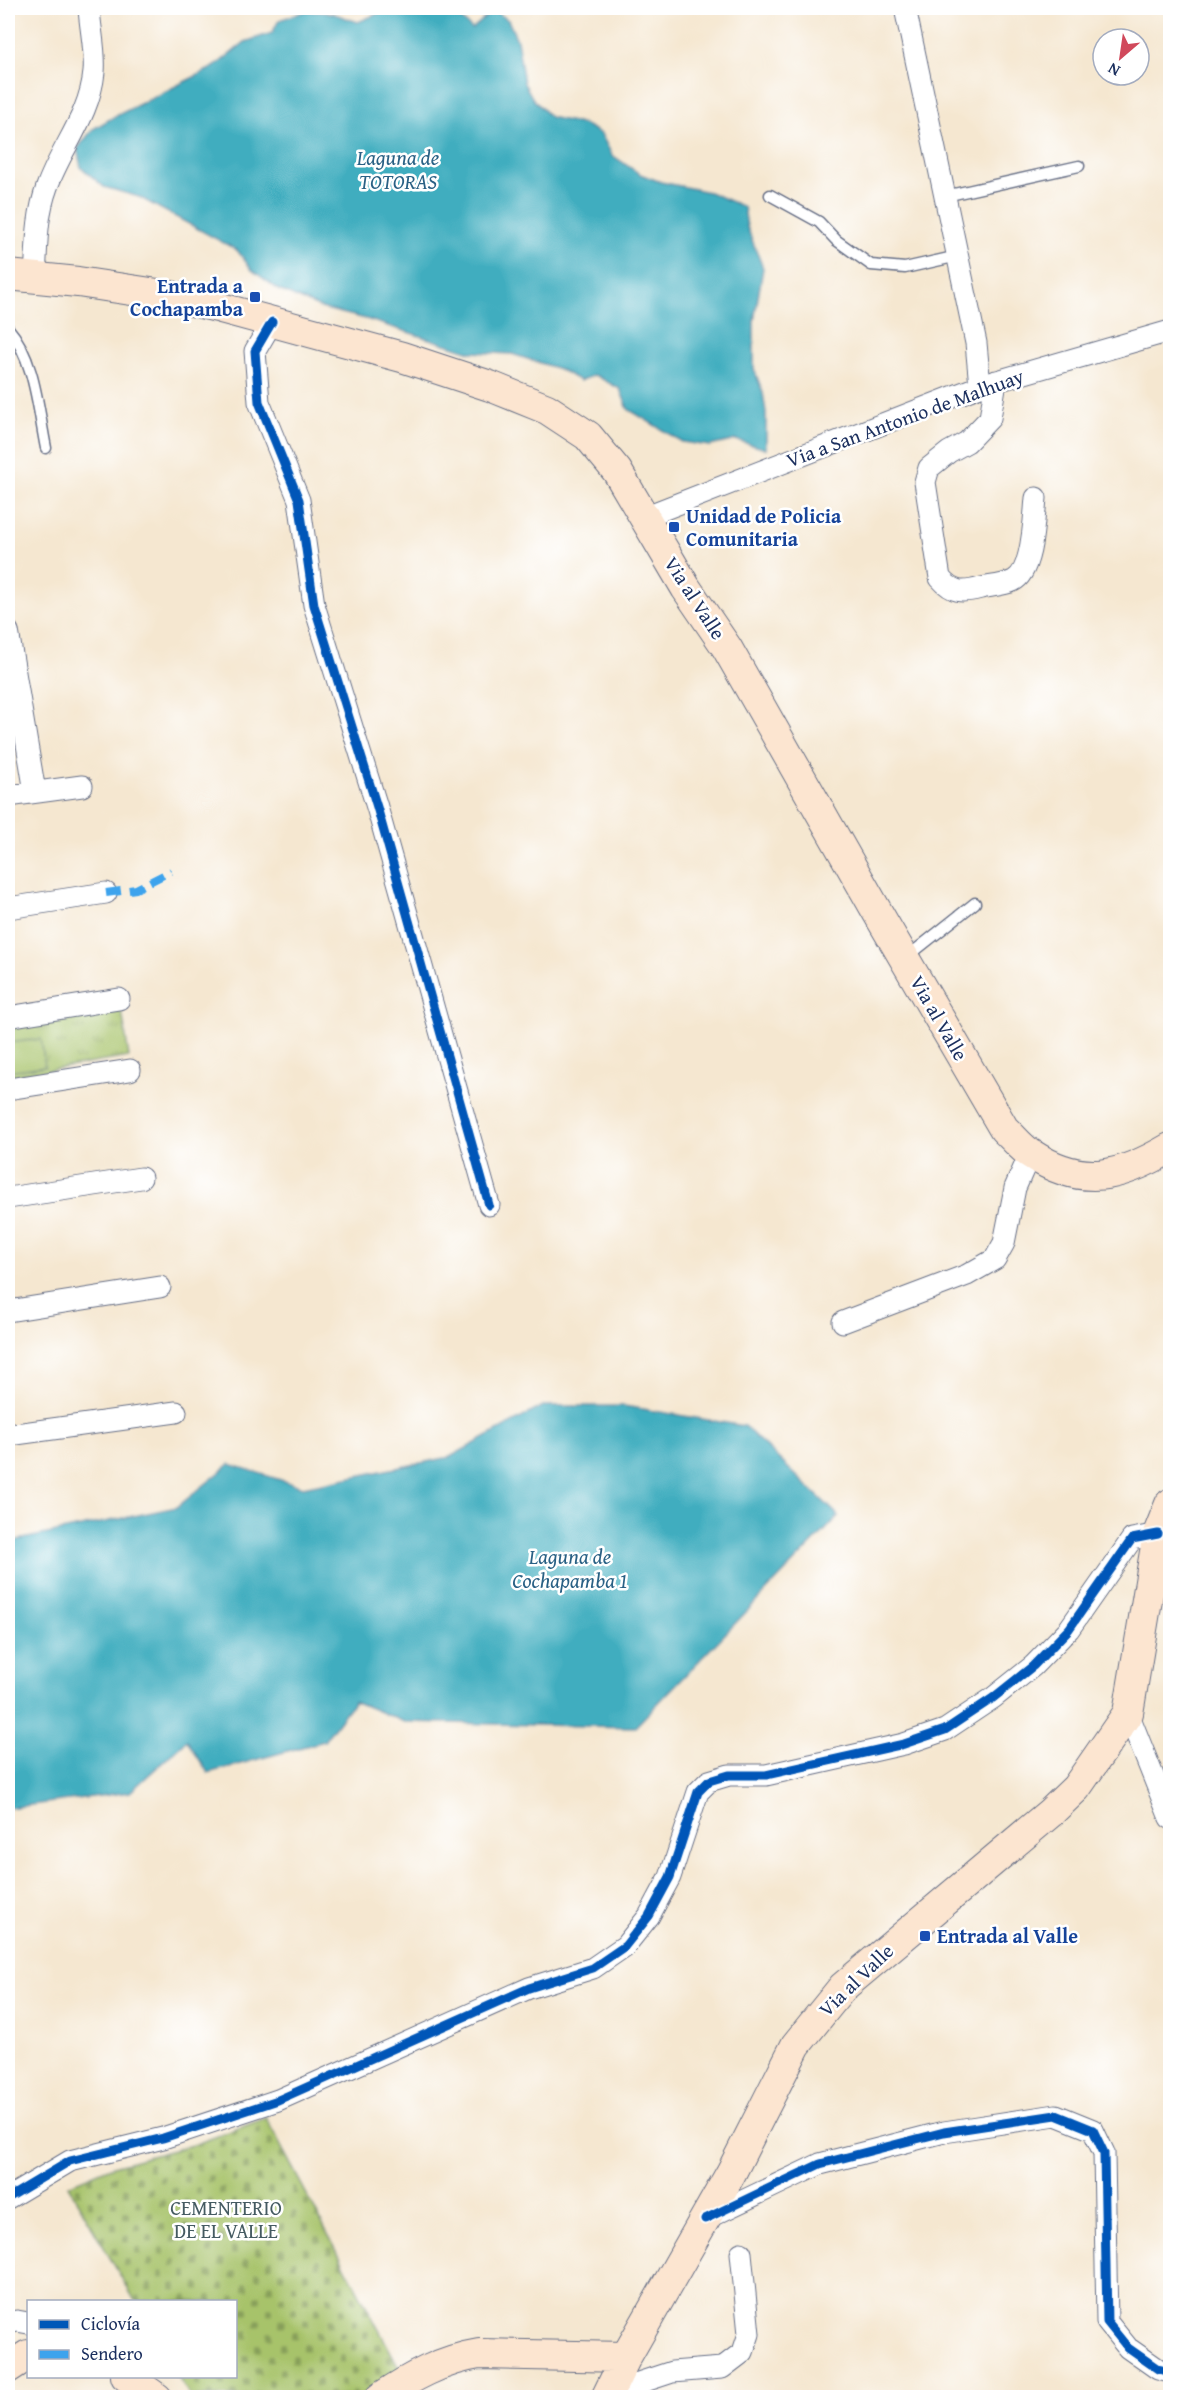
<svg xmlns="http://www.w3.org/2000/svg" width="1178" height="2405" viewBox="0 0 1178 2405" font-family="'Gentium Book Plus',serif">
<defs>
<pattern id="cemetery-stones" width="16" height="16" patternUnits="userSpaceOnUse" patternTransform="scale(1.5)"><rect width="16" height="16" fill="#a7c36a"/><path d="M2 7V4a2 2 0 0 1 4 0v3zM10 15v-3a2 2 0 0 1 4 0v3z" fill="#879f5a"/></pattern>
<pattern id="park-tufts" width="24" height="20" patternUnits="userSpaceOnUse" patternTransform="scale(1.5)"><rect width="24" height="20" fill="#a7c36a"/><path d="M3 7l-1-3M5 7V3M7 7l1-3M15 17l-1-3M17 17v-4M19 17l1-3" fill="none" stroke="#879f5a"/></pattern>
</defs>
<rect width="100%" height="100%" fill="#fff"/>
<filter id="ink" filterUnits="userSpaceOnUse"><feTurbulence type="fractalNoise" baseFrequency=".0167" numOctaves="2"/><feDisplacementMap in="SourceGraphic" scale="12" xChannelSelector="R" yChannelSelector="G"/><feConvolveMatrix kernelMatrix="1 2 1 2 8 2 1 2 1" color-interpolation-filters="sRGB"/></filter>
<filter id="wash" filterUnits="userSpaceOnUse"><feTurbulence type="fractalNoise" baseFrequency=".008" numOctaves="4" result="noise"/><feDisplacementMap in="SourceGraphic" scale="24" xChannelSelector="R" yChannelSelector="G"/><feGaussianBlur stdDeviation="1.35" result="paint"/><feColorMatrix in="noise" values="0 0 0 0 0 0 0 0 0 0 0 0 0 0 0 0 0 1.4 0 .05"/><feComposite in="paint" operator="in"/></filter>
<g filter="url(#wash)">
<rect width="100%" height="100%" fill="#f5e7d0"/>
<path fill="url(#cemetery-stones)" stroke="#617964" stroke-width="1.5" d="M266,2118l136,255 -34,24h-178l-12,-20 58,-1v-74l-101,-1 -67,-116 45,-19 83,-22z"/>
<path fill="url(#park-tufts)" stroke="#617964" stroke-width="1.5" d="M122,1011l7,46 -121,20v-48z"/>
<path fill="#a7c36a" stroke="#617964" stroke-width="1.5" d="M41,1039l4,27 -37,5v-28z"/>
<path fill="#40adbf" stroke="#2e6e8e" stroke-width="1.5" d="M391,8h59l22,21 22,-19 14,10 9,20 7,43 9,16 17,18 35,8 16,9 11,21 28,19 21,8 48,10 35,15 3,20 16,41 -9,53v48l9,24 3,19v37l-30,-9 -26,6 -28,-4 -54,-33 -8,-20 -25,-14 -15,6 -21,-12 -47,-15 -41,-2 -105,-33 -45,-11 -42,-18 -27,-20 -15,-20 -98,-53 -35,-10 -23,-20 -4,-18 16,-20 19,-11 102,-51 31,-25 27,-9 7,-13 27,-9 26,2 26,9z
M543,1406h81l120,20 95,90 -204,211 -231,-5 -50,-21 -30,40 -116,32 -21,-33 -57,52 -122,16v-266l169,-35 53,-43 73,23 147,-30z"/>
</g>
<g filter="url(#ink)">
<g fill="none" stroke-linecap="round" stroke-linejoin="round">
<defs>
<path id="lane" d="M770,195l49,27 17,18 35,25 34,3 53,-12
M945,196l134,-30
M8,328c27,31 30,81 38,120
M907,957l68,-54"/>
<path id="street" d="M905,8l71,335 4,43
M35,278c2,-31 1,-61 12,-91 14,-39 43,-72 47,-115 2,-20 -4,-44 -5,-64
M272,322l-17,29 4,51 40,98 15,105 63,202 112,398
M996,381l-6,37 -23,24 -18,10 -20,16 -4,14 15,96c13,15 22,15 41,10 10,-2 23,-3 32,-7 20,-9 21,-64 23,-83
M644,517l336,-131 190,-55
M8,631l27,161
M8,796l74,-10
M8,908l98,-15
M8,1017l111,-18
M8,1089l122,-19
M8,1198l133,-20
M8,1311l152,-24
M843,1322l124,-47 28,-16 9,-16 11,-55 15,-34
M8,1432l8,2 160,-22
M1128,1713l42,105
M8,2198l62,-37 93,-23 115,-38 251,-112 64,-20 32,-22 24,-30 21,-39 28,-85 11,-11 20,-6h37l138,-31 41,-14 48,-32 40,-32 36,-37 63,-90 26,-5
M705,2219l115,-55 124,-32 112,-17 37,15 11,23 3,169 21,26 30,21 12,3
M8,2323l9,-2 11,2
M608,2393l64,-21 50,-4 21,-16 6,-18 -8,-81"/>
<path id="secondary" d="M8,275l70,7 93,14 50,12 181,49 88,29 57,23 41,27 29,35 69,117 41,60 156,274 121,207c9,8 17,19 27,25 52,34 90,23 139,-6
M8,2368l20,-13
M126,2376l31,22
M380,2398c31,-21 62,-38 99,-44l147,3
M606,2398l20,-41 105,-184 65,-128 47,-58 207,-174 26,-25 52,-75 30,-179 12,-30"/>
</defs>
<use href="#lane" stroke="#676f86" stroke-width="13"/>
<use href="#street" stroke="#676f86" stroke-width="23"/>
<use href="#secondary" stroke="#676f86" stroke-width="32"/>
<use href="#lane" stroke="#fff" stroke-width="10"/>
<use href="#street" stroke="#fff" stroke-width="21"/>
<use href="#secondary" stroke="#fce5d0" stroke-width="30"/>
<path stroke="#3da3ed" stroke-width="8" stroke-dasharray="15 8" stroke-linecap="butt" d="M106,893l30,-4 35,-18"/>
<defs>
<path id="cycleway" d="M272,322l-17,29 4,51 40,98 15,105 63,202 112,398
M8,2198l62,-37 93,-23 115,-38 251,-112 64,-20 32,-22 24,-30 21,-39 28,-85 11,-11 20,-6h37l138,-31 41,-14 48,-32 40,-32 36,-37 63,-90 26,-5
M705,2219l115,-55 124,-32 112,-17 37,15 11,23 3,169 21,26 30,21 12,3"/>
</defs>
<use href="#cycleway" stroke="#fff" stroke-width="13"/>
<use href="#cycleway" stroke="#0057b8" stroke-width="9"/>
</g>
</g>
<g fill="#1a4fb4" stroke="#fff" stroke-width="2">
<rect x="249" y="291" width="12" height="12" rx="3"/>
<rect x="668" y="521" width="12" height="12" rx="3"/>
<rect x="919" y="1930" width="12" height="12" rx="3"/>
</g>
<g text-anchor="middle" stroke-width="5" stroke-linejoin="round" paint-order="stroke">
<g font-size="20" font-weight="bold" fill="#164399" stroke="#fff" text-anchor="start">
<text x="243" y="293" text-anchor="end">Entrada a<tspan x="243" dy="23">Cochapamba</tspan></text>
<text x="686" y="523">Unidad de Policia<tspan x="686" dy="23">Comunitaria</tspan></text>
<text x="937" y="1943">Entrada al Valle</text>
</g>
<g font-size="20" fill="#1b2f5e" stroke="#fff">
<text transform="translate(905 418) rotate(-20)" y="7">Via a San Antonio de Malhuay</text>
<text transform="translate(695 598) rotate(57)" y="7">Via al Valle</text>
<text transform="translate(939 1018) rotate(60)" y="7">Via al Valle</text>
<text transform="translate(856 1980) rotate(-44)" y="7">Via al Valle</text>
</g>
<g font-size="20" fill="#455b62" stroke="#fff">
<text x="226" y="2215">CEMENTERIO<tspan x="226" dy="23">DE EL VALLE</tspan></text>
</g>
<g font-size="21" font-style="italic" fill="#2a6185" stroke="#fff">
<text x="398" y="165">Laguna de<tspan x="398" dy="24">TOTORAS</tspan></text>
<text x="570" y="1564">Laguna de<tspan x="570" dy="24">Cochapamba 1</tspan></text>
</g>
</g>
<rect width="1178" height="2405" fill="none" stroke="#fff" stroke-width="30"/>
<rect x="27" y="2300" width="210" height="78" fill="#ffffff" stroke="#a4acbf" stroke-width="1.5"/>
<rect x="39" y="2320" width="30" height="9" fill="#0057b8" stroke="#a4acbf" stroke-width="1.5"/>
<text x="81" y="2330" font-size="18" fill="#1b2f5e">Ciclovía</text>
<rect x="39" y="2350" width="30" height="9" fill="#3da3ed" stroke="#a4acbf" stroke-width="1.5"/>
<text x="81" y="2360" font-size="18" fill="#1b2f5e">Sendero</text>
<g transform="translate(1121 57) rotate(209)"><circle r="28" fill="#ffffff" stroke="#a4acbf" stroke-width="1.5"/>
<path d="M0-4.5L10 22L0 15L-10 22Z" fill="#d1495b"/>
<text y="-9" font-size="16" font-weight="bold" text-anchor="middle" fill="#1b2f5e">N</text>
</g>
</svg>
